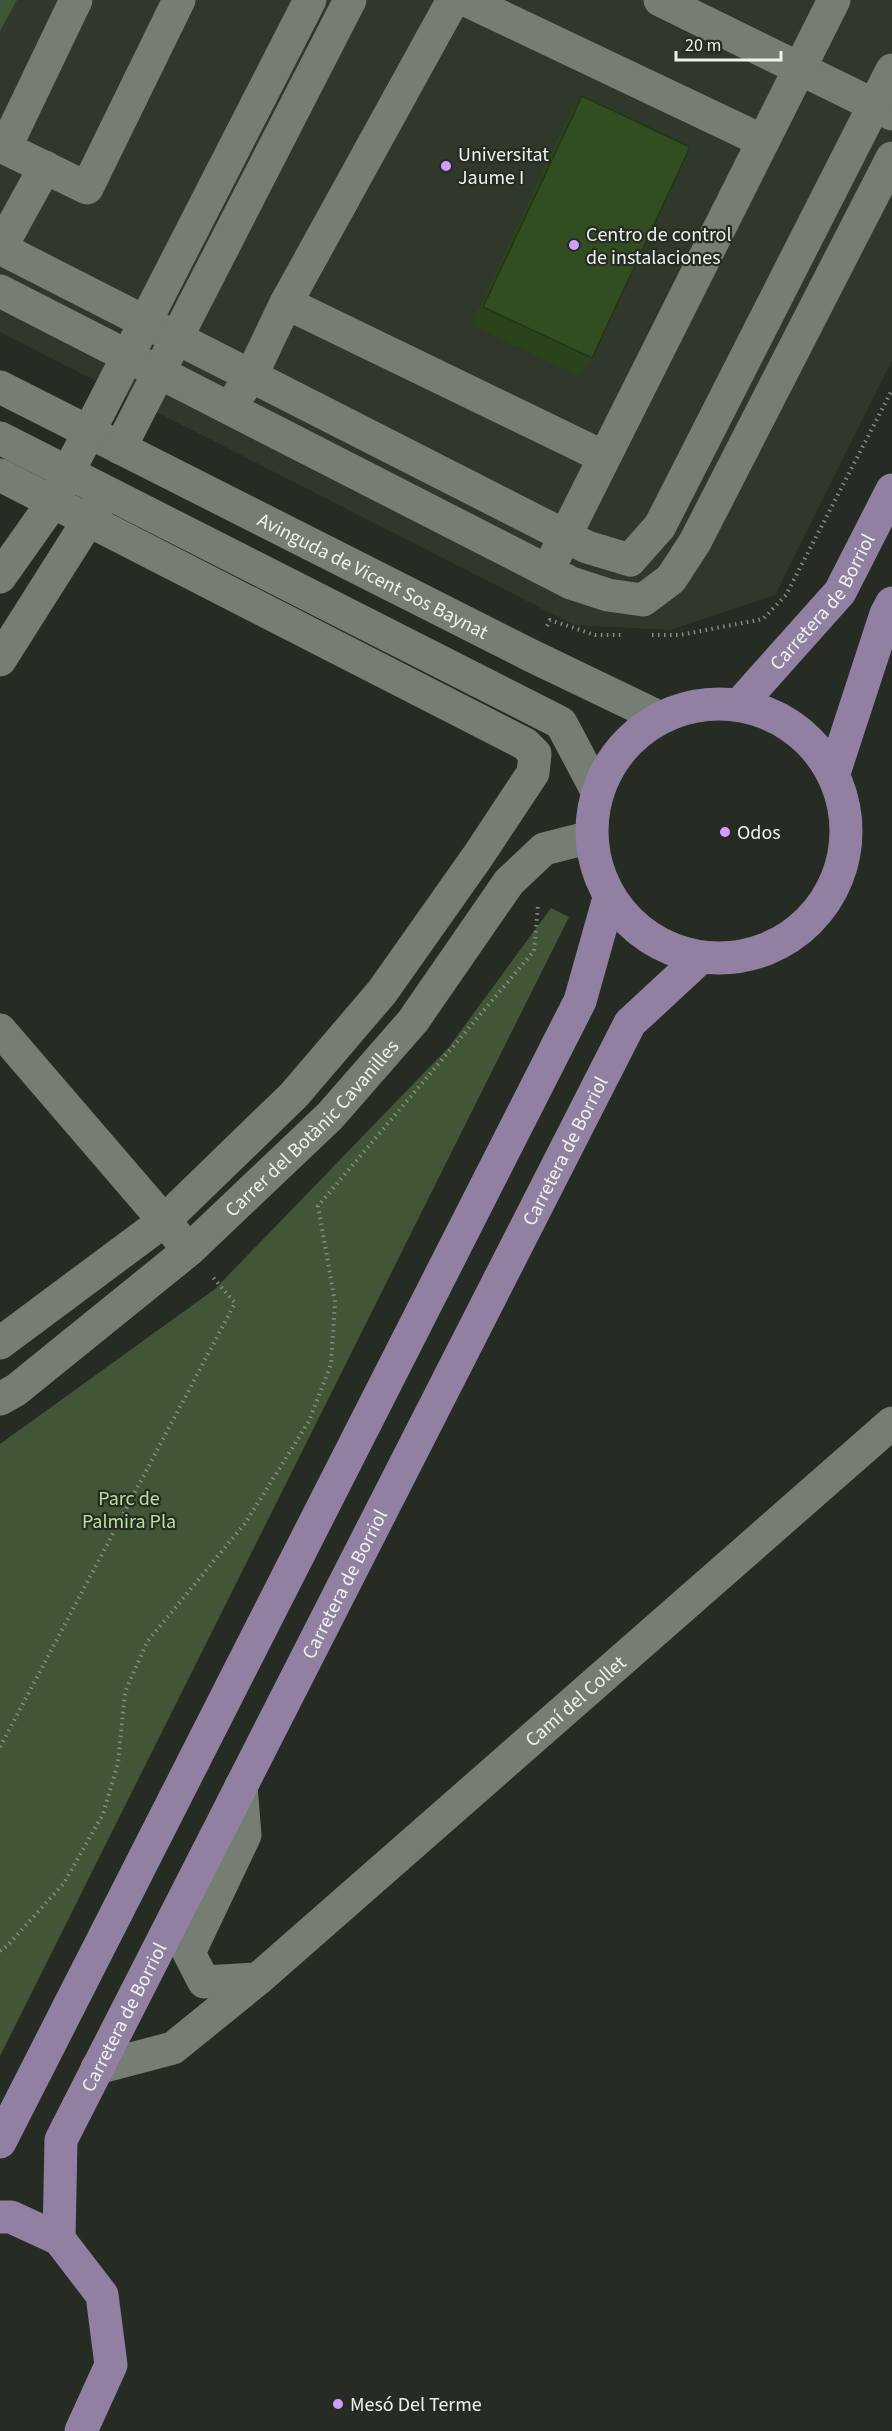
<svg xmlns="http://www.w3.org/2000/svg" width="892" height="2431" viewBox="0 0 892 2431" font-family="'Source Sans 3',sans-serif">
<rect width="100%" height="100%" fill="#262c23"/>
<path fill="#2f382a" d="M0,0h892v360l-117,235 -105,35 -96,-5 -574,-293z"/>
<path fill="#415636" d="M0,0h17l-17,31z
M551,908l18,9 -569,1139v-612l215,-155 234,-242z"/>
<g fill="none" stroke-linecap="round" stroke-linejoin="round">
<path stroke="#868b83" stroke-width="4" stroke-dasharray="1.5 4.5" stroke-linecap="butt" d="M547,626l3,-6 45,15h28
M652,635h28l83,-16 23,-24 106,-205
M0,1747l235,-444 -24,-28
M0,1951l8,-6 56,-62 39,-69 15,-51 7,-71 22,-50 99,-120 63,-101 22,-57 4,-62 -17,-96 216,-255 4,-45 -2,-2"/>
<g stroke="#767d72" stroke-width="33">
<path d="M76,0l-71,148 82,40 92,-188"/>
<path d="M466,0l297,141"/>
<path d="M660,0l232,114"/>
<path d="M0,248l587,299 43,13 30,-34 232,-456"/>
<path d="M0,249l45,-82"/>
<path d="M0,291l571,292 37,12 35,5 28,-21 24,-37 197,-384"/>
<path d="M286,303l318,154"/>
<path id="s1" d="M0,387l532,269 127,61"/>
<path d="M239,394l12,-18 35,-73 167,-303"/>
<path d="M0,438l561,285 36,68"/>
<path d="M120,448l230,-448"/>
<path d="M0,475l525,269 10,10 -2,19 -55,83 -96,136 -88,103 -130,126 -164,122"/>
<path d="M555,556l279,-556"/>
<path d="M0,577l53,-75 257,-502"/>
<path d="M0,660l100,-158"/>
<path d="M0,1030l178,207"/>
<path id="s2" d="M0,1399l16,-9 173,-140 141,-134 83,-95 96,-139 35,-33 47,-12"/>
<path d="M241,1786l4,49 -56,118 15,29 54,-3"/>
<path id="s3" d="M97,2068l76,-20 85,-69 634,-556"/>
</g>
<g stroke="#9180a2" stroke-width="33">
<path id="s4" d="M740,704l100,-112 52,-102"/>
<circle cx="719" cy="831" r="127"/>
<path d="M834,773l52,-159 6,-11"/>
<path d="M0,2142l580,-1141 29,-103"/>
<path d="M0,2217h11l48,22 43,56 9,70 -30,66"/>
<path id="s5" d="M59,2239l2,-99 569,-1117 68,-63"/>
</g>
</g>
<path fill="#2b431c" d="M582,96l10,262 -13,18 -108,-51 98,-211z"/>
<path fill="#324e21" stroke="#233717" stroke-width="1.5" d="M582,96l108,51 -98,211 -109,-51z"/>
<g fill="#d09dff" stroke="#262c23" stroke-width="2">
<circle cx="446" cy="166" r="6"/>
<circle cx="574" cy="245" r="6"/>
<circle cx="725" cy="832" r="6"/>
<circle cx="338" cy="2404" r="6"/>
</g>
<g text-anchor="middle" stroke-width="4.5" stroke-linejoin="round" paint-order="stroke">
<g font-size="20" fill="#eef2ec" stroke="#262c23" text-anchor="start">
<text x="458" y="161">Universitat<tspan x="458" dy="23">Jaume I</tspan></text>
<text x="586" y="241">Centro de control<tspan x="586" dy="23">de instalaciones</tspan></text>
<text x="737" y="839">Odos</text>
<text x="350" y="2411">Mesó Del Terme</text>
</g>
<g font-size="20" fill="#eef2ec" stroke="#262c23">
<text dy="7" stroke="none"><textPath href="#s1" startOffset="418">Avinguda de Vicent Sos Baynat</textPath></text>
<text dy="7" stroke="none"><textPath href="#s4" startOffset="132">Carretera de Borriol</textPath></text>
<text dy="7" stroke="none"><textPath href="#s2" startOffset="414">Carrer del Botànic Cavanilles</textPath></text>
<text dy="7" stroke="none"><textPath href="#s5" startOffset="1209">Carretera de Borriol</textPath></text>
<text dy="7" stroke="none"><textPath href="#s5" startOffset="723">Carretera de Borriol</textPath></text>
<text dy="7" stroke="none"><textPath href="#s3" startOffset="610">Camí del Collet</textPath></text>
<text dy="7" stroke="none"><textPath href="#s5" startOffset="237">Carretera de Borriol</textPath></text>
</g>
<g font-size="20" fill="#b4e39b" stroke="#262c23">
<text x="129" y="1505">Parc de<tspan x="129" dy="23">Palmira Pla</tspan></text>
</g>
</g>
<path d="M676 51v9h105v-9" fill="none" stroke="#eef2ec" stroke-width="3"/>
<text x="685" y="51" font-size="18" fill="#eef2ec" stroke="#262c23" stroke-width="4.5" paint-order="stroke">20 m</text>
</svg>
